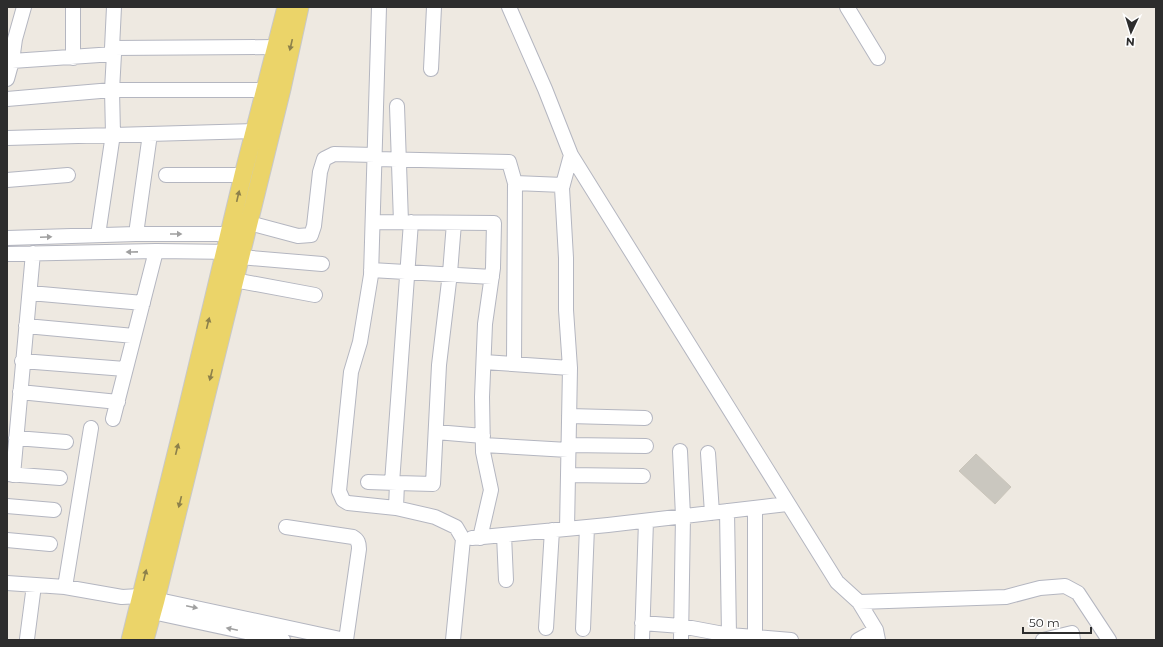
<svg xmlns="http://www.w3.org/2000/svg" width="1163" height="647" viewBox="0 0 1163 647" font-family="Montserrat,sans-serif">
<rect width="100%" height="100%" fill="#eee9e1"/>
<path fill="#cac7bf" stroke="#cac5ba" d="M976,454l35,33 -16,17 -36,-33z"/>
<g fill="none" stroke-linecap="round" stroke-linejoin="round">
<defs>
<path id="minor" d="M73,7v51
M379,7l-8,268 -11,67 -9,30 -12,119 4,9 5,3 48,5 39,9 21,10 7,12 -10,101
M509,7l36,82 26,66 266,427 22,20 147,-5 34,-9 25,-2 13,7 31,47
M847,7l31,51
M112,48l164,-1
M12,61l102,-7
M431,69l3,-62
M7,79l5,-18 3,-22 9,-32
M7,99l105,-9h153
M397,106l4,116
M7,138l248,-7
M375,159l134,3 6,21 48,2
M166,175h77
M7,180l61,-5
M373,222l121,1 -1,45 -8,56 -3,73 1,55 8,38 -11,48
M249,223l49,13 13,-1 3,-9 6,-54 4,-13 10,-5 41,1
M136,234l14,-100
M98,235l15,-101 -1,-44 2,-36 -2,-6 2,-41
M7,238l129,-4h103
M7,254l149,-3 79,1
M240,257l82,7
M371,270l121,7
M234,280l81,15
M30,293l113,10
M26,326l108,10
M22,361l103,8
M484,362l86,6
M514,364l1,-181
M20,392l98,10
M569,416l76,2
M113,419l43,-168
M436,432l47,4
M16,438l50,4
M483,445l85,5
M568,445l78,1
M680,451l3,65 -2,124
M708,453l4,60
M7,474l53,4
M13,475l20,-222
M568,475l75,1
M368,482l29,1
M392,483l19,-261
M7,506l47,4
M396,508l1,-25 36,1 6,-119 11,-92 4,-50
M727,511l2,124
M286,527l67,10c5,3 6,6 6,12l-13,91
M567,529l3,-161 -4,-58v-52l-4,-70 9,-33
M504,535l2,45
M472,538l136,-13 179,-21
M7,540l43,4
M7,583l58,4 57,10 18,-1 205,44
M65,587l26,-159
M859,602l17,28 2,10
M143,610l140,30
M642,623l39,3 48,9 26,2v-129
M546,628l6,-98
M583,629l4,-102
M755,637l36,3
M27,639l7,-54
M642,640l4,-119
M858,640l18,-10
M1043,640l29,-7 1,7"/>
<path id="major" d="M130,640l58,-235 55,-230 43,-168
M145,640l11,-40 126,-511 18,-82"/>
</defs>
<use href="#minor" stroke="#b4b6c0" stroke-width="16"/>
<use href="#major" stroke="#c8c8c8" stroke-width="19"/>
<use href="#minor" stroke="#fff" stroke-width="14"/>
<use href="#major" stroke="#ebd469" stroke-width="17"/>
</g>
<defs><path id="oneway-solid" d="M-6-.8H1V-3.2L6.5 0L1 3.2V.8H-6Z"/></defs>
<g fill="#8c804b">
<use href="#oneway-solid" transform="translate(291 45) rotate(103)"/>
<use href="#oneway-solid" transform="translate(238 196) rotate(-77)"/>
<use href="#oneway-solid" transform="translate(208 323) rotate(-76)"/>
<use href="#oneway-solid" transform="translate(211 375) rotate(104)"/>
<use href="#oneway-solid" transform="translate(177 449) rotate(-76)"/>
<use href="#oneway-solid" transform="translate(180 502) rotate(104)"/>
<use href="#oneway-solid" transform="translate(145 575) rotate(-76)"/>
</g>
<g fill="#a0a0a0">
<use href="#oneway-solid" transform="translate(176 234)"/>
<use href="#oneway-solid" transform="translate(46 237) rotate(-2)"/>
<use href="#oneway-solid" transform="translate(132 252) rotate(179)"/>
<use href="#oneway-solid" transform="translate(192 607) rotate(12)"/>
<use href="#oneway-solid" transform="translate(232 629) rotate(-168)"/>
</g>
<rect width="1163" height="647" fill="none" stroke="#2d2d2d" stroke-width="16"/>
<g transform="translate(1131 32) rotate(184)" stroke="#ffffff" stroke-width="3" paint-order="stroke">
<path d="M0-3L7 15L0 10L-7 15Z" fill="#2d2d2d"/>
<text y="-6" font-size="11" font-weight="bold" text-anchor="middle" fill="#2d2d2d">N</text>
</g>
<path d="M1023 627v6h68v-6" fill="none" stroke="#2d2d2d" stroke-width="2"/>
<text x="1029" y="627" font-size="12" fill="#2d2d2d" stroke="#ffffff" stroke-width="3" paint-order="stroke">50 m</text>
</svg>
